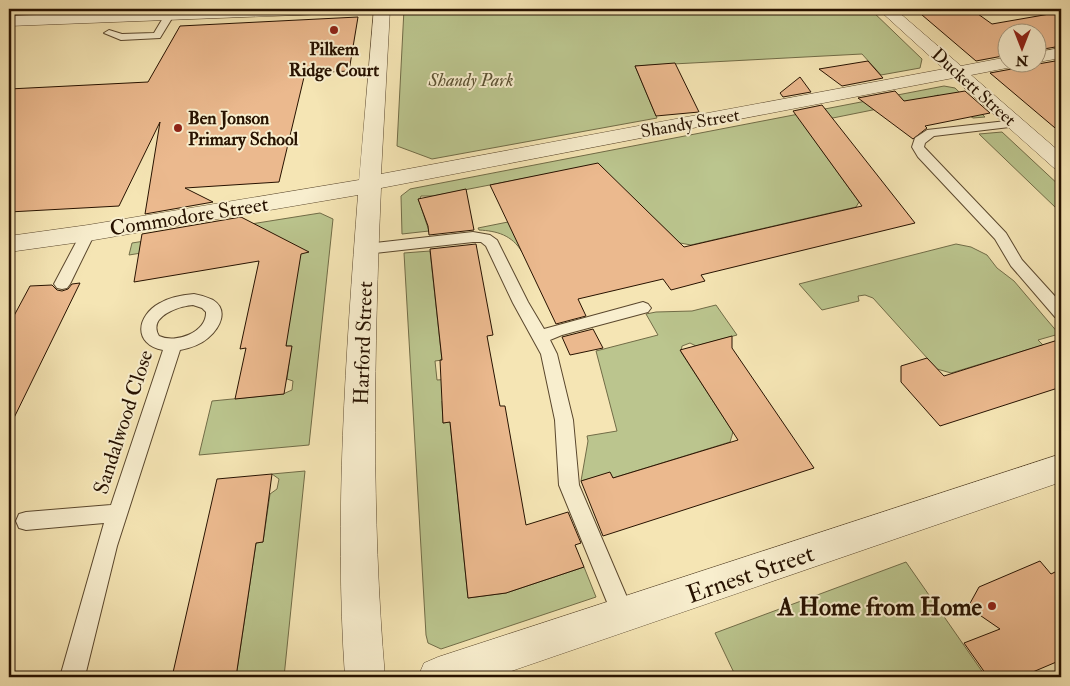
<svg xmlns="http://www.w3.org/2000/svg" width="1070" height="686" viewBox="0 0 1070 686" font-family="'IM FELL Double Pica',serif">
<rect width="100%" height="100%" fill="#f5e5b4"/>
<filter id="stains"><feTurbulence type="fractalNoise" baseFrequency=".004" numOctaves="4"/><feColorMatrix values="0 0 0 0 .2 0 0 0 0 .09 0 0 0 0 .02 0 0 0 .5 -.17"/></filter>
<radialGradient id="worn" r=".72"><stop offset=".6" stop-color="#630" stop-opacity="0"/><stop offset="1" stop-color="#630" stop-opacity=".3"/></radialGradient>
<path fill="#bbc58e" stroke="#716c47" d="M404,9h466l52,50 -2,9 -39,7 -19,-21 -227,12 22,52 -225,41 -35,-13z
M944,86l11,2 30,29 -12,1 -35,-23 -6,2v1l-129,26 56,78 -3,5 -165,38 -11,-2 -82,-79 -165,32h-12l-2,5 10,30 -27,3 -1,-38 9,-7z
M1002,132l59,55v21h-5l-77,-74z
M568,210l-25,37 -21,5c-10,-17 -25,-21 -43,-22l-1,-2z
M320,213l13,6 -24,226 -110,10 13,-54 71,-7 9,-4 1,-9 -6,-2 4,-33h-5l-16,-114 -141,23 3,-12z
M956,244l15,3 16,8 10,13 17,13 45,53 -21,6 5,5 -92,28 -14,-4 -64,-71 -8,-3 -7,1 1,5 -37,9 -23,-26z
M430,251l12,109 -7,1 2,19 16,-1 2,20 -13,2 1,22 7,-1 18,176 38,-5 78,-26 12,30 -155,52 -13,-6 -2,-8 -22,-382z
M716,305l21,30 -41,11 -6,-3 -8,3 -1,6 52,80 -3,10 -117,36 -3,-5 -29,8 7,-40 -1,-5 30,-5 -21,-80 62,-16 -12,-21 10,-2 36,-1z
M305,471l-21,206h-48l20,-134 7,-1 7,-48 7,-5 2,-10 -7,-5z
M906,562l80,115h-250l-21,-44z"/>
<path fill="#ebb98e" stroke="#271200" d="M915,9h56l21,15 69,-12v34l-23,4v-18h-30v23l-32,6z
M358,17l-9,54 -44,2 -26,109 -94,6 28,14 -68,12 15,-92 -41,84 -110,6v-123l139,-7 32,-56z
M1061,60v73l-71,-60 27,-5 4,-6 17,2z
M868,61l15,17 -41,8 -23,-17z
M675,63l24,49 -43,4 -21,-50z
M800,77l11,15 -28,5 -3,-4z
M895,91l9,10 61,-10 25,22 -65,13 2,2 -14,11 -55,-41z
M822,105l93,118 -214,52 4,6 -34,9 -8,-11 -85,20 8,17 -30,8 -66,-139 108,-22 86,84 178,-41 -69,-95z
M466,189l8,41 -45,5 -1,-9 -10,-27z
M241,217l68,35 -8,2 -15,92h6l-8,48 -49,5 11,-51 -6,1 19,-88 -125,21 8,-48z
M476,244l17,91 -6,1 13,70h5l21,119 42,-13 13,31 -6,2 9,22 -78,26 -38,5 -18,-176 -7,1 -3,-63h2l-12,-111z
M80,283l-71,145v-103l21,-39 22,-1 5,5 5,1 6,-2 4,-5z
M593,329l10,19 -33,7 -8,-18z
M732,336v12l82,120 -211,68 -22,-55 29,-9 3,6 125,-38 -58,-90z
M1061,339v48l-121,39 -39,-44v-16l26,-8 17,18z
M272,474l-9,68 -7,1 -20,134h-64l45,-198z
M1040,561l11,13 10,-5v91l-40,17h-33l-24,-34 36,-14 -32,-22 11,-20z"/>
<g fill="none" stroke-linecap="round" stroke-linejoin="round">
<defs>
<path id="lane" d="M169,12l5,3 -14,23 -39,2 -17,-7 5,-3 13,4 32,-1 12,-20z
M1015,120l4,2 2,2 -2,2 -85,10 -9,7 -1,4 82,86 16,27 39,43v16l-6,-2 -44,-51 -16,-27 -77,-82 -6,-10 3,-9 12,-8z
M88,228l5,2 2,3 -25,51 -3,4 -5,1 -5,-1 -3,-4 27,-51 2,-3z
M473,232l17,3 7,5 31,62 16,27 99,-27 5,2 3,4 -3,4 -86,23 -12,5 7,14 16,66 6,65 56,131 -3,8 -8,3 -8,-3 -57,-139 -4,-65 -14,-66 -28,-51 -27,-57 -5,-4h-8l-107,12 -5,-2 -2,-3 2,-3 5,-2z
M194,294c6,1 13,3 19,6 16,10 7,28 -5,38 -8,7 -18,10 -28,12l-63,196 -31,126 -3,5h-23l44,-154 -78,7 -7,-2 -3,-7 3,-7 7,-2 85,-7 52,-155c-30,-6 -27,-34 -3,-47 10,-6 23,-8 34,-9zM193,305l9,3 4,4c1,20 -30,32 -47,24 -12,-20 21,-30 34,-31z"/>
<path id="street" d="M206,9h127l-2,3 -6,2 -316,12v-10z
M374,9h16l-9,165 563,-105 -66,-60h17l66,57 47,-9v5h11l-2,4 -46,9 90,78v17l-7,-2 -101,-90 -572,110c-7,163 -10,326 4,489h-40c-11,-160 1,-323 13,-482l-270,46 -79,11v-16l79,-11 271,-45z
M1061,48v10l-23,4v-10z
M1061,454v28l-567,195h-76l6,-14 14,-6z"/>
</defs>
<use href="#lane" stroke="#5a472d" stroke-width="2"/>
<use href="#street" stroke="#5a472d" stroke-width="1"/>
<use href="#lane" fill="#f8eece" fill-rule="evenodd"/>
<use href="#street" fill="#f8eece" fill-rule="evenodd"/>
</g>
<g fill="#8f2418" stroke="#f8eece" stroke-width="2">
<circle cx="334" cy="30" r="5"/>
<circle cx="178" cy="128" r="5"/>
<circle cx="992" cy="606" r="5"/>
</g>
<g text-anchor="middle" stroke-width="4" stroke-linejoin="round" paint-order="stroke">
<g font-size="18" font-weight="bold" fill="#271200" stroke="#f8eece">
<text x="334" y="55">Pilkem<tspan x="334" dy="21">Ridge Court</tspan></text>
<text x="188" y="124" text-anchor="start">Ben Jonson<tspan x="188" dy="21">Primary School</tspan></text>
</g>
<g font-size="18" font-style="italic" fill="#5b5132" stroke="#f8eece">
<text x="471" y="86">Shandy Park</text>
</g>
<g font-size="18" fill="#271200" stroke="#f8eece">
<text transform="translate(974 87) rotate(42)" y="6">Duckett Street</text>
<text transform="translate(690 123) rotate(-10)" y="6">Shandy Street</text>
</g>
<g font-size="21" fill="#271200" stroke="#f8eece">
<text transform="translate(189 216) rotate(-9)" y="7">Commodore Street</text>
<text transform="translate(363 343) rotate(-88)" y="7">Harford Street</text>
<text transform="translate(123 422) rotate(-72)" y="7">Sandalwood Close</text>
</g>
<g font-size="25" fill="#271200" stroke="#f8eece">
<text transform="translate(750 573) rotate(-19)" y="9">Ernest Street</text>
</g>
<g font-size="25" font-weight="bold" fill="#271200" stroke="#f8eece" text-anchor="end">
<text x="982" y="615">A Home from Home</text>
</g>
</g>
<rect width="1070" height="686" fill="none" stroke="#f5e5b4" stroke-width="30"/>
<rect x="10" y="10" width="1050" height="666" fill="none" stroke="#271200" stroke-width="2.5"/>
<rect x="15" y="15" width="1040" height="656" fill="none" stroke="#271200"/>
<g transform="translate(1022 48) rotate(180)"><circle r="24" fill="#f8eece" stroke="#a4967c"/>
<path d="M0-4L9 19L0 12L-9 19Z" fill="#8f2418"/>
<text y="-8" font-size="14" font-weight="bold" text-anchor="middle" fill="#271200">N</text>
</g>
<rect width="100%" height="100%" filter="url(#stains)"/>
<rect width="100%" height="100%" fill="url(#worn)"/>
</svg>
